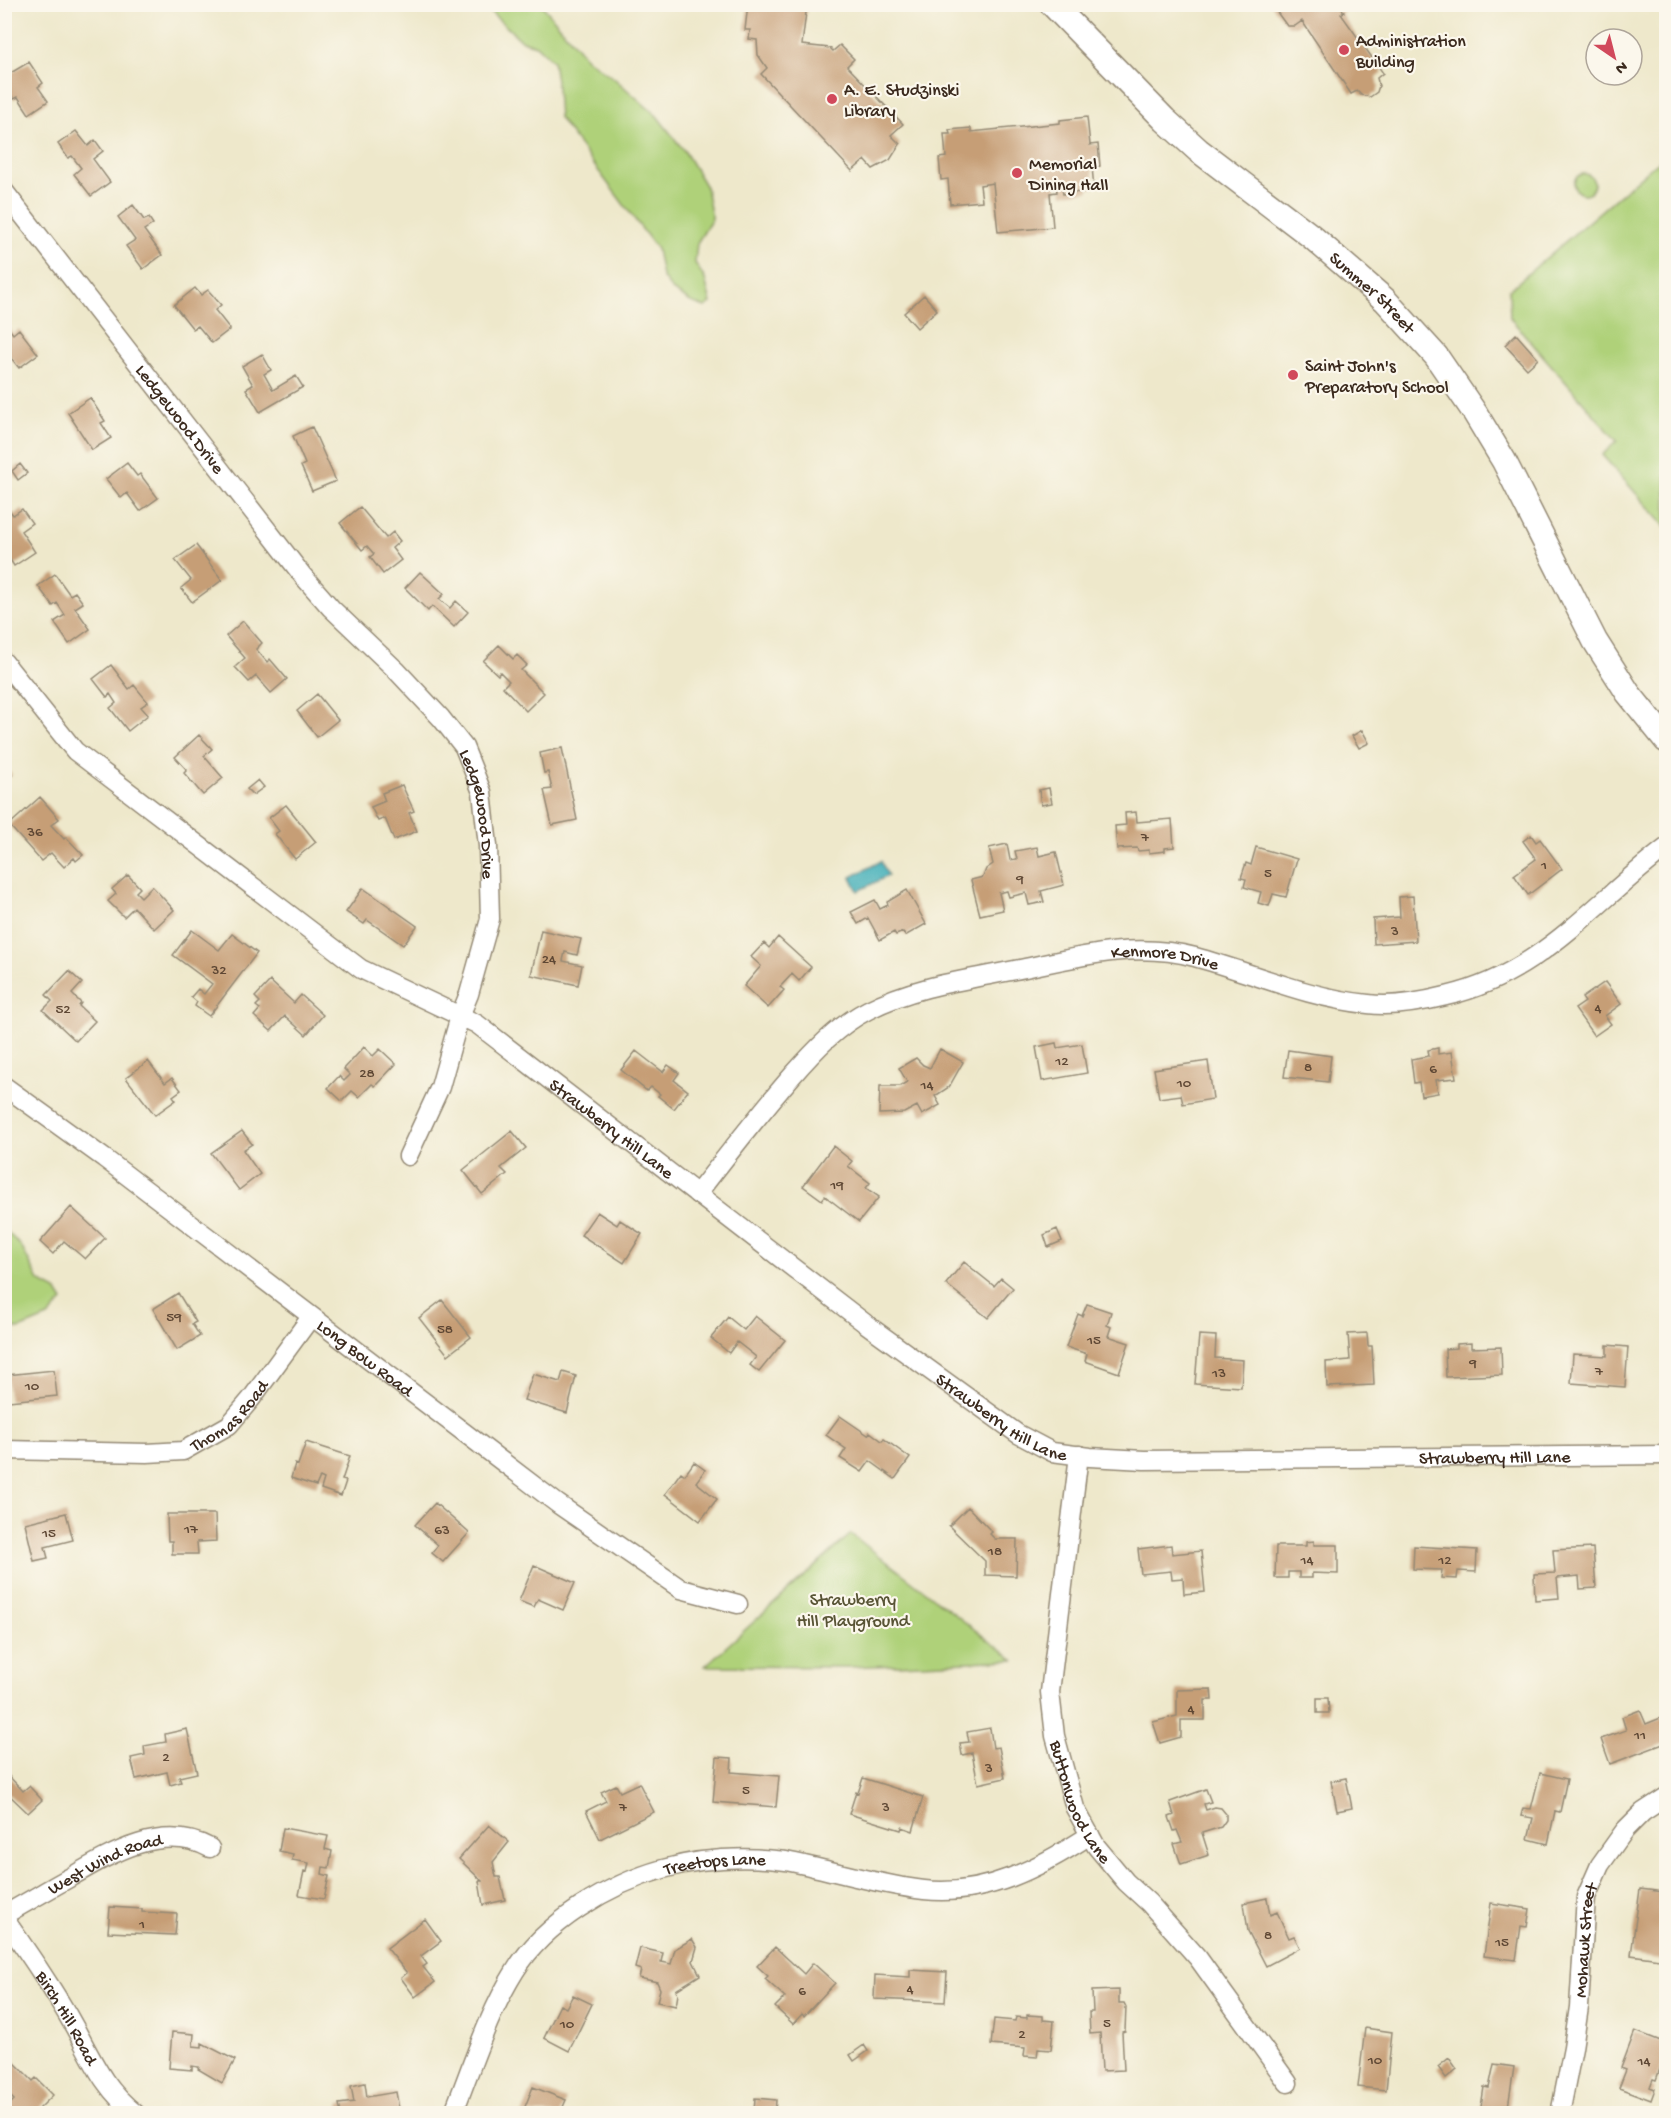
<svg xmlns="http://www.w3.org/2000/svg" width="1671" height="2118" viewBox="0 0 1671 2118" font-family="'Gochi Hand',sans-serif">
<rect width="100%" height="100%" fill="#fbf7ec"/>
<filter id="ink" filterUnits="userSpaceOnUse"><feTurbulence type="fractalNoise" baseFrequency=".0167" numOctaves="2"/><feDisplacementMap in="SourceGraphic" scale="12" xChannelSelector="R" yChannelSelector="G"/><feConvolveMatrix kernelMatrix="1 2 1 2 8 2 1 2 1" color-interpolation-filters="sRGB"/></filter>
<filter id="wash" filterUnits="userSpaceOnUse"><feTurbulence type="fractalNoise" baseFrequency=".008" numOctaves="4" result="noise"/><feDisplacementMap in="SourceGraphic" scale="24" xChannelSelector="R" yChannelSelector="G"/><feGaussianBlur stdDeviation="1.35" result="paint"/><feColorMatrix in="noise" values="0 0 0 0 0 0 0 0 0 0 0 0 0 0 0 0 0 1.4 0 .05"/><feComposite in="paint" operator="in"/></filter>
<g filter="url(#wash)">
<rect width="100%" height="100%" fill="#eee8cb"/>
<path fill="#afd179" stroke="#757e4c" stroke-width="1.5" d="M483,5h59l45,54 28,20 42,37 28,36 21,35 6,32 -15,24 -2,20 10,16 6,24 -6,4 -14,-5 -19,-12 -10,-14 -5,-27 -98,-131 -2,-30 -4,-27 -17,-16 -14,-4z
M1666,155v372l-64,-72 15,-14 -107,-123 -1,-28z
M1574 184a10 10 0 1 1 20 0a10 10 0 1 1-20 0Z
M4,1229l17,17 18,35 17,9 7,11 -15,16 -29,12 -14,-3z
M851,1534l163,126 -165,7 -144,-1z"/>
<path fill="#3cadb7" stroke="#3c6c6a" stroke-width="1.5" d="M881,861l7,15 -30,15 -7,-14z"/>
<g id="blocks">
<path fill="#c69e76" d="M748,4h59l-5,41 28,3 3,3 7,-6 14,14 -7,7 56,58 -12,11 9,9 -10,16 -17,9 -8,-9 -13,11 -91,-97 6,-6 -9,-13 -1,-15 -8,-1 1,-9h-5z
M1271,4h68l5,8 -3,2 42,59 -6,5 2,8 -2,6 -7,5 -9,-2 -4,-4 -6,3 -49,-73 -7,5h-8z
M29,62l14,21 -5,4 10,14 -19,13 -11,-17 -4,2 -10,-14v-8z
M1087,117l3,28 8,-1 2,22 -8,1 2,21h-5v3l-26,3 -2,-13 -5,1 1,10 -7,1 3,34 -55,5 -5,-49 -13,2 2,16 -32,3 -2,-25 -7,1 -2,-22 7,-1 -2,-23h6l-1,-4 22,-2v4l89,-9v-3z
M76,131l12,15 7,-6 8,11 -10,8 17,23 -19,14 -17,-22 7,-6 -9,-12 -4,2 -10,-14z
M133,205l11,15 5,-2 4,6 -9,6 18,25 -19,14 -17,-23 9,-6 -17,-23z
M195,288l6,7 7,-5 13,15 -6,5 15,19 -18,14 -14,-17 -5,3 -19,-24z
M924,295l13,15 -20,18 -13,-15z
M4,322l9,12 6,-5 19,25 -19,14 -15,-19z
M1516,334l22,25 -11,10 -22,-24z
M262,354l9,16 -7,4 9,16 23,-14 7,11 -43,25 -14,-23 7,-4 -11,-19z
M90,398l15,23 -4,2 10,15 -19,12 -24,-37z
M312,427l24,54 -24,10 -11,-25 4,-2 -12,-28z
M127,463l10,13 3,-2 18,24 -18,13 -13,-18 -6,5 -15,-19z
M20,464l7,9 -9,7 -6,-9z
M4,503l9,12 9,-6 10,14 -11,8 14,21 -21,14 -10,-16v-13l3,-2 -3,-5z
M360,507l26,31 7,-6 7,9 -8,7 9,12 -18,14 -13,-17 4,-3 -7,-8 -5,4 -22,-27z
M196,545l26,35 -30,22 -11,-14 10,-8 -16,-20z
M420,572l24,22 -5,5 11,9 6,-7 12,11 -14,15 -22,-21 -4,5 -23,-23z
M55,574l15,21 5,-3 8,11 -8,5 15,21 -21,15 -15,-22 11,-7 -8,-12 -4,3 -15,-20z
M243,621l19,22 -6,6 11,13 3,-3 17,20 -16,14 -15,-17 -7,6 -14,-15 10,-9 -19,-22z
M499,645l14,14 4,-4 10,10 -6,5 23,23 -18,18 -23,-24 6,-6 -9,-9 -2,3 -15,-14z
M111,665l18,24 5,-4 14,17 -7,5 7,8 -20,16 -18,-23 6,-5 -6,-9 -3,3 -14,-18z
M317,694l21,26 -21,17 -20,-26z
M1362,730l7,13 -10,5 -7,-12z
M199,735l13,14 -8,7 19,22 -20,17 -19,-22 3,-3 -12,-13z
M562,748l15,72 -25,5 -8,-35 8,-1 -4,-17 -4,1 -4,-20z
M4,765l8,10 -8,6z
M258,780l6,7 -11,8 -6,-6z
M402,785l12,26 -5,2 8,18 -23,9 -9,-22 -7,3 -7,-14 14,-6 -3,-8z
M1049,788l3,15 -11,2 -2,-15z
M40,797l19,22 -8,6 13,14 2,-2 17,18 -7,6 -2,-3 -10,9 -13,-14 -10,8 -32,-36z
M286,805l30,37 -21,17 -20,-25 4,-3 -10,-13z
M1136,812l1,10 35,-3 2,28 -9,1v3l-16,2v-3l-11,1 -1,-3 -20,1 -2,-23 11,-1 -1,-12z
M1531,835l5,7 4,-3 22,30 -34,26 -14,-20 22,-16 -13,-18z
M1007,844l3,16 7,-1 -2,-8 22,-4 2,9 17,-4 8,33 -23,6 3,11 -15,3 -3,-12 -17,4 -2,-6 -8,2 4,17 -23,5 -9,-35 12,-3 3,-8 7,-5 -4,-16z
M1256,847l41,12 -11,38 -13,-3 -4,12 -11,-3 3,-11 -17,-5 2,-8 -5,-1 5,-15 5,2z
M128,875l12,13 -4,4 5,5 11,-11 22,24 -20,19 -20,-22 -10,10 -16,-16 8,-7 -4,-5z
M363,888l54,38 -14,19 -36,-25 -3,4 -18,-12z
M907,890l19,34 -21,12 -2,-4 -7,3 -2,-3 -14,8 -12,-22 -10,6 -7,-12 24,-12 5,9 8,-4 -1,-3z
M1413,896l3,45 -42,3 -1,-25 27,-2 -1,-20z
M192,930l27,20 13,-16 25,19 -48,63 -14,-10 2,-4 -6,-5 7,-8 6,5 8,-10 -39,-29z
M541,930l40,9 -4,16 -12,-3 -2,9 19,4 -4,20 -47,-10z
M778,937l33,30 -12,14 -7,-7 -12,13 4,3 -16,18 -24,-22 17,-20 -10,-9 13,-14 5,5z
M69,971l13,12 -10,11 9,9 -2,3 16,15 -19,20 -33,-31 9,-9 -6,-6z
M270,981l24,22 7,-8 22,20 -17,20 -21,-19 -14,15 -17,-15 6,-7 -4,-3 4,-4 -5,-5z
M1605,982l16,22 -16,12 6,8 -17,12 -19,-27 10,-7 -3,-4z
M1056,1043l1,5 25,-4 5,29 -45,8 -6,-34z
M364,1047l9,9 7,-7 16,15 -21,22 -3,-2 -13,13 -7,-6 -10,10 -14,-13 11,-12 5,5 6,-6 -6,-6z
M1438,1048v6l14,-2 4,26 -20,2 2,13 -17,3 -2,-14 -5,1 -3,-24 18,-3 -1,-6z
M940,1049l23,13 -14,25 -14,9 5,9 -18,10 -5,-9 -13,7 -25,1 1,-28h20l7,-4 -8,-14 17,-10 7,7 7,3z
M1288,1050l43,6 -3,26 -44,-5z
M636,1051l27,21 5,-7 11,8 -5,7 14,11 -14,18 -16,-13 2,-2 -9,-7 -4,4 -26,-21z
M148,1061l17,22 7,-5 9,12 -8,6 3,4 -21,15 -29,-37z
M1208,1061l5,38 -30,5 -2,-9 -22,3 -5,-29z
M242,1131l10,13 -9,6 17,24 -21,16 -28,-37z
M512,1131l14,17 -25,20 6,6 -25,20 -19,-24z
M833,1146l19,15 -4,5 22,17 -4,5 13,9 -20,25 -34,-26 -3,4 -19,-14z
M71,1207l34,31 -20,21 -21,-18 -11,13 -13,-12z
M597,1212l20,13 3,-5 22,14 -18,29 -43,-28z
M1057,1229l5,12 -14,6 -4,-12z
M964,1262l30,24 7,-8 12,10 -25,30 -42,-34z
M178,1293l18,29 -4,2 8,12 -23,14 -24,-41z
M442,1300l29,37 -23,18 -29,-37z
M1087,1304l24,8 -4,13 4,2 -3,9 21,7 -10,30 -34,-12 2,-7 -21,-7 12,-33 4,2z
M755,1316l30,24 -26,32 -9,-7 6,-8 -19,-15 -8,11 -18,-15 17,-21 16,13z
M1367,1333l1,13h4l2,39 -47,2 -1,-25 24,-2 -2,-26z
M1199,1335l17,1 -1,22 28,2 -2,27 -46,-3z
M1471,1343v5l30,-1 1,28 -56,2 -1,-28 12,-1v-4z
M1607,1345l21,2 -3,40 -54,-4 2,-29 34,2z
M54,1370l3,26 -48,5 -2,-26z
M563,1372l13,4 -9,37 -43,-13 9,-26 27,8z
M840,1416l28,19 2,-3 12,9 2,-2 26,19 -15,21 -25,-18 -8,11 -22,-14 6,-9 -20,-14z
M306,1442l44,14 -8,24 4,1 -5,15 -20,-7 3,-10 -4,-2 -4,9 -25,-8 4,-14 3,1z
M694,1462l11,8 -9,12 21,17 -17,22 -35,-27 16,-22 4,3z
M435,1503l34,30 -26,29 -11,-9 6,-8 -23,-20z
M968,1507l24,25 -2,2 5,5h22l-1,37 -31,-1v-14l-36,-35z
M66,1513l7,27 -28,7 3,11 -14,3 -9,-38z
M167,1514h48l1,27 -19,1 1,12h-26v-13h-4z
M1314,1541v4h24v29l-26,-1v5h-13v-6h-11v6h-13l1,-32h30v-4z
M1171,1545l1,9 29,-3 4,41 -21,2 -1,-16 -11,1 -1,-8 -30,3 -3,-25z
M1414,1546l63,4 -1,22 -18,-1 -1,8 -16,-1 1,-8 -29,-1z
M1593,1548l3,40 -16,1 -1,-13 -22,2 2,20 -24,2 -1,-26 21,-1 -2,-23z
M534,1565l41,18 -12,27 -25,-11 -4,8 -15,-6z
M1211,1689l1,11h-7v20h-24v17l-21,6 -7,-21 24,-6v-26z
M1317,1698h11l1,15h-12z
M1640,1710l6,14 17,-7 3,10v16l-56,21 -9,-25 25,-9 -4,-13z
M990,1728l3,20 6,-1 6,31 -27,6 -6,-31 -10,2 -2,-12 9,-1 -2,-10z
M187,1729l10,44 -18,4 2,5 -11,3 -3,-13 -31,7 -5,-21 14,-3 -1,-9 22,-4 -1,-8z
M717,1757l15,1 -1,14 48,4 -3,31 -63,-5z
M4,1771l19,20 6,-5 13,14 -14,13 -24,-23z
M1540,1773l27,6 -7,33 -5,-1 -7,33 -20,-5 5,-21 -12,-2 2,-8 8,1z
M863,1778l60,19 -10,34 -11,-4 -1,3 -52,-16 7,-22 2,1z
M1346,1778l6,30 -15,3 -6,-30z
M639,1783l15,29 -54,27 -14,-28 20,-10 -5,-9 15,-7 4,7z
M1206,1789l5,13 -7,2 2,6 9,-3 6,1 5,6v6l-5,7 -19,6 7,22 -28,9 -7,-20 8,-2 -5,-12 -3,1 -5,-14 5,-2 -4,-13z
M489,1825l20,17 -16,20 3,15h4l5,23 -22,5 -4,-24h3l-23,-22z
M283,1828l45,8 -3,13 7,2 -3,17 -6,-1 -1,7 7,2 -5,23 -25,-4 5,-24 3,1 2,-9 -17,-3 1,-6 -14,-3z
M1640,1889l24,3 -3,20 4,1 -3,21h4v26l-35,-5z
M1267,1898l3,17 7,-3 12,26 5,-2 6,12 -34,18 -18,-35 -4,-28z
M1491,1903l39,6 -3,18 -6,-1 -5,34 -32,-4z
M110,1907l32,2v3l35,2 -2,21 -67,-3z
M425,1919l16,22 -20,15 6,8 -4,3 12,15 -20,15 -14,-19 6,-5 -20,-25z
M692,1939l5,8 -4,14 7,14 -24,15 2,4 -2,12 -19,-4 3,-13 -3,-7 -18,-4 2,-8 -6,-2 5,-20 23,5 -2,9 10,2 4,-15z
M775,1947l29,27 9,-11 22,20 -31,33 -2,-2 -9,10 -18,-17 10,-10 -20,-18 3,-3 -11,-10z
M910,1970l37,2 -2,30 -71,-3 1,-24 35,2z
M1119,1990v13h5l2,4 -1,24 -3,1 2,38 -22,1 -2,-38 -10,1 -1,-22h4l-1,-21z
M573,1995l19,9 -23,47 -25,-13 16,-33 6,3z
M1027,2015l16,1v4l11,1 -3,29 -13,-1 -1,8 -13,-1 1,-8 -34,-3 3,-26 21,2 1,-4 11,1z
M1365,2028l27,4 -6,58 -28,-3z
M1635,2031l31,12v9l-10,28 -3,-1 -3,8 5,2 -4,11 -32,-12 7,-18 -5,-2z
M172,2032l22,2 -1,12 9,1v-4l33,17 -13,23 -24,-14 1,-2 -7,-1v4l-23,-2z
M864,2045l4,6 -14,10 -4,-6z
M6,2054l27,27 3,-3 17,17 -19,19h-23l-5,-6 8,-8 -8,-8 -2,1v-37z
M1449,2058l8,11 -11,9 -8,-11z
M1494,2064l20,3 -7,47h-27l4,-27 5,1z
M365,2083l2,14 29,-5 4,22h-59l-2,-10 15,-2 -3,-16z
M533,2087l33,13 -6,14h-38z
M755,2098l21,2 -1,12 -21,-1z"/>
</g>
</g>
<g filter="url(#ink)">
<use href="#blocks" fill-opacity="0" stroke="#948974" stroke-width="1.5"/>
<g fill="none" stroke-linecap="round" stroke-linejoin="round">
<defs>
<g id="street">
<path id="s1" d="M4,191l299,385 28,32 65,62 45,48 23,29 18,45 6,54 2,73 -21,75 -9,22 -99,-47 -286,-218 -71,-89"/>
<path id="s2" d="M4,1086l100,72 454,346 123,85 57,15"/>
<path id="s3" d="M408,1156l32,-69 20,-71 17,8 389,300 152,110 34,18 38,5 54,3 522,-5"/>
<path id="s4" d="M697,1194c31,-40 62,-80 95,-118 22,-25 45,-50 76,-66 50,-26 107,-31 162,-43 55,-12 108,-25 165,-10 58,16 113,41 173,47 24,3 54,-2 78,-8 94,-21 147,-93 220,-148"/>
<path id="s5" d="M4,1450l143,3 36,-2 46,-26 22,-26 60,-82"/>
<path id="s6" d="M1079,1455l-29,237 5,44 20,72 21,38 30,36 23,21 49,55 90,125"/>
<path id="s7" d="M4,1915c22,-12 43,-25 65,-37 41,-24 94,-56 141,-30"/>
<path id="s8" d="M4,1918c25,36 50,72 71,110 18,33 29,61 61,86"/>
<path id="s9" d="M453,2114c19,-48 35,-100 62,-143 29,-48 94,-87 148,-102 39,-11 82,-13 123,-8 46,9 92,24 138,29 61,7 117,-23 166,-55"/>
<path id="s10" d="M1560,2114l13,-66 6,-41 7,-110 14,-32 25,-35 18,-18 23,-15"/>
</g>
<g id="secondary">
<path id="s11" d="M1052,4l113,116 33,30 113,86 74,64 51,56 39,57 29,48 91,180 33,52 38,47"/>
</g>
</defs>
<use href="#street" stroke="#948974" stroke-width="21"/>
<use href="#secondary" stroke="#948974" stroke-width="27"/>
<use href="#street" stroke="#fff" stroke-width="18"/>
<use href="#secondary" stroke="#fff" stroke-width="24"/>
</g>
</g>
<g fill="#d1495b" stroke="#fbf7ec" stroke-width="2">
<circle cx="1344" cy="50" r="6"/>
<circle cx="832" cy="99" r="6"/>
<circle cx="1017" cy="173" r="6"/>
<circle cx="1293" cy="375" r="6"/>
</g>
<g text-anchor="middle" stroke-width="4.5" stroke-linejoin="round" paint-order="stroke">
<g font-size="15" fill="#5e4734">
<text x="35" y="836">36</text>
<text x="1145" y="841">7</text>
<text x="1544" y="869">1</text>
<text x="1268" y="877">5</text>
<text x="1020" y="883">9</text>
<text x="1395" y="935">3</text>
<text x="549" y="963">24</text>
<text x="219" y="974">32</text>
<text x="1598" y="1012">4</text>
<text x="63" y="1013">52</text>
<text x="1062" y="1065">12</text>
<text x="1308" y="1071">8</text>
<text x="1433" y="1073">6</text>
<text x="367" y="1077">28</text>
<text x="1184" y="1087">10</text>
<text x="927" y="1089">14</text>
<text x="837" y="1189">19</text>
<text x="174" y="1321">59</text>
<text x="445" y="1333">58</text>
<text x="1094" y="1344">15</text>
<text x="1473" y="1367">9</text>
<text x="1599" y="1375">7</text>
<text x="1219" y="1377">13</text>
<text x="32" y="1390">10</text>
<text x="191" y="1533">17</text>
<text x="442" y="1534">63</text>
<text x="49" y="1537">15</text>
<text x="995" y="1555">18</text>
<text x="1307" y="1564">14</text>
<text x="1445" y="1564">12</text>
<text x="1191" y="1713">4</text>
<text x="1640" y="1739">11</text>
<text x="166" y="1761">2</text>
<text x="989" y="1772">3</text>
<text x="746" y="1794">5</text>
<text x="623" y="1811">7</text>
<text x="886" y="1811">3</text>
<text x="142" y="1928">1</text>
<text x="1268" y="1939">8</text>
<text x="1502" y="1946">15</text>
<text x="910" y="1993">4</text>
<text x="802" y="1995">6</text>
<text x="1107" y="2027">5</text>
<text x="567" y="2028">10</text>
<text x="1022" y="2038">2</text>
<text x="1375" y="2064">10</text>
<text x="1644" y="2065">14</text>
</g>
<g font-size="18" fill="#3b2a1e" stroke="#fbf7ec" text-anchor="start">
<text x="1356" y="46">Administration<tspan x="1356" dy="21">Building</tspan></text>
<text x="844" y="95">A. E. Studzinski<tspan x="844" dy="21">Library</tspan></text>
<text x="1029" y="169">Memorial<tspan x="1029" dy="21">Dining Hall</tspan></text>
<text x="1305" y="371">Saint John's<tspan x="1305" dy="21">Preparatory School</tspan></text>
</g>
<g font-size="18" fill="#3b2a1e" stroke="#fbf7ec">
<text dy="6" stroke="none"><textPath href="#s11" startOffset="432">Summer Street</textPath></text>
<text dy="6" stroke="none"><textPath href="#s1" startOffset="288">Ledgewood Drive</textPath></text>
<text dy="6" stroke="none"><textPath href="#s1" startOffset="792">Ledgewood Drive</textPath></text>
<text dy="6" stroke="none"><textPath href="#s4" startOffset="558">Kenmore Drive</textPath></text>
<text dy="6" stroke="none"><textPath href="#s3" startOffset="339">Strawberry Hill Lane</textPath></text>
<text dy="6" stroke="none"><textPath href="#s2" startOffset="452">Long Bow Road</textPath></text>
<text dy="6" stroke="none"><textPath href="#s5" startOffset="238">Thomas Road</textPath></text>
<text dy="6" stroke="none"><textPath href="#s3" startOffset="825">Strawberry Hill Lane</textPath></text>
<text dy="6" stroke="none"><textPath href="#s3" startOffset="1329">Strawberry Hill Lane</textPath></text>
<text dy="6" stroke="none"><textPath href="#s6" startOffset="354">Buttonwood Lane</textPath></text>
<text dy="6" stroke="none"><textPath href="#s7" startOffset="114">West Wind Road</textPath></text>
<text dy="6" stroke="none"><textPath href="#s9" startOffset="392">Treetops Lane</textPath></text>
<text dy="6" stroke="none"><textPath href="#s10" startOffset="176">Mohawk Street</textPath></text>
<text dy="6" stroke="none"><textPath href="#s8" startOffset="118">Birch Hill Road</textPath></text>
</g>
<g font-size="18" fill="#585435" stroke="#fbf7ec">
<text x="853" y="1605">Strawberry<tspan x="853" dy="21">Hill Playground</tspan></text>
</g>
</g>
<rect width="1671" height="2118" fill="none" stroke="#fbf7ec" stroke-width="24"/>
<g transform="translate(1614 57) rotate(145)"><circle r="28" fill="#fbf7ec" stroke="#aea59a" stroke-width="1.5"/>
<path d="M0-4.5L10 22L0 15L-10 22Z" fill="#d1495b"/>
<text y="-9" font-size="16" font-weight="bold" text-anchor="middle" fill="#3b2a1e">N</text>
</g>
</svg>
